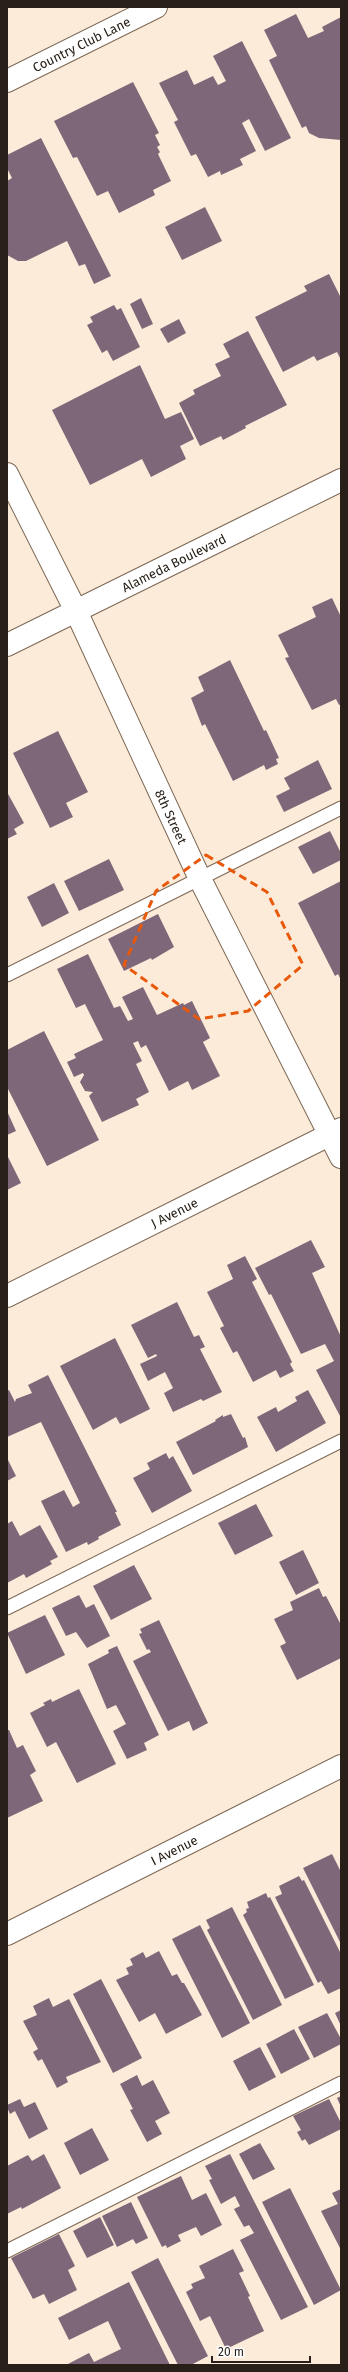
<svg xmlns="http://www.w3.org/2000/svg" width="348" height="2372" viewBox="0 0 348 2372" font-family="'Fira Sans',sans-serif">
<rect width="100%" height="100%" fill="#fdebd9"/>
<path fill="#7d6778" d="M296,14l12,24 16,-7 -2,-4 19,-10v123l-22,-2 -10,-5 -3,-7 -4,2 -33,-68 8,-4 -13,-26z
M242,41l49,97 -26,13 -16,-32 -7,4 14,28 -16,8 3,6 -22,10 -1,-4 -12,6 -12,-23 -5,2 -17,-34 4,-2 -19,-37 28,-13 7,15 19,-9 5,9 8,-4 -13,-25z
M133,82l26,51 -4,2 5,10 -3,2 3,5 -2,2 13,27 -18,9 2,5 -36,18 -11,-22 -11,5 -20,-39 -4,1 -19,-37z
M41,138l70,138 -17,8 -9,-20 -6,2 -12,-25 -41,20h-8l-11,-6v-74l5,-3 -5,-10v-13z
M205,207l17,34 -40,19 -17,-33z
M329,274l12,24v62l-4,-8 -20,9 -3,-5 -31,16 -28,-55 52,-26 -3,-5z
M141,298l12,26 -11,5 -12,-25z
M114,305l3,5 4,-2 19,39 -27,14 -6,-11 -5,3 -15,-28 6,-3 -3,-5z
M179,319l7,14 -18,10 -8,-14z
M248,331l39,74 -42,21 1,2 -23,12 -2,-4 -21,10 -21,-43 16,-9 -2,-4 28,-14 -6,-12 15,-7 -7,-13z
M140,365l25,54 16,-7 13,27 -14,7 6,13 -35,18 -9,-18 -52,26 -38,-75z
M332,598l9,19v87l-2,1 -3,-6 -24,11 -27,-52 4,-1 -11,-22 38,-18 -4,-10z
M230,660l34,71 2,-1 13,28 -3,1 2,5 -12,6 -2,-5 -31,16 -28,-57 -3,2 -11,-28 13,-7 -6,-14z
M58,731l30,61 -22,11 7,14 -23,11 -37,-75z
M318,760l14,29 -48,23 -8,-16 14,-7 -6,-11z
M7,792l17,31 -10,6 3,5 -10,5z
M330,831l11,22v7l-28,14 -15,-27z
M109,859l15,31 -45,21 -15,-30z
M341,881v99l-3,-6 -3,2 -37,-73z
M54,883l15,30 -27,14 -15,-30z
M158,914l16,33 -22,13 -1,-2 -27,13 -16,-32z
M88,954l26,54 6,-2 8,15 5,-2 -11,-22 21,-10 14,28 26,-12 1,2 8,-4 18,37 -7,4 17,34 -28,14 -4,-9 -19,10 -23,-46 -5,3 -3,-7 -5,2 9,18 -6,3 13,28 -13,7 3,6 -37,17 -13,-26 4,-4 -8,-1 -5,-9 4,-7 -1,-2 -9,4 -7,-15 9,-4 -2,-4 29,-14 -18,-36 -9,4 -19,-39z
M44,1031l55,109 -52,26 -40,-79v-37z
M7,1111l9,20 -9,4z
M7,1155l14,28 -14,7z
M311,1240l14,27 -13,6 29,64 -1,79 -24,-46 18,-9 -9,-17 -24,10 -30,-60 -2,1 -14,-27z
M245,1256l12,23 -5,3 40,80 -2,2 4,7 -14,7 -4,-8 -23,12 -16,-31 -4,2 -13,-25 4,-2 -17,-34 26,-13 -6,-14z
M177,1302l17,35 5,-2 6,12 -5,2 22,43 -19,9 -2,-2 -28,13 -9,-19 9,-5 -8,-16 -17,9 -8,-17 17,-8 -1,-2 -8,4 -17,-33z
M115,1338l35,71 -30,15 -4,-7 -23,13 -33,-64z
M48,1375l69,137h-2l6,13 -23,12 1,2 -11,6 -1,-3 -21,10 -25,-51 23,-11 9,17 7,-4 -39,-81 -34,15v-46l2,-1 6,12 1,-3 16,-6 -4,-8z
M308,1390l18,33 -50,29 -19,-35 19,-10 2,5 19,-11 -2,-4z
M231,1414l12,24 2,-1 3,10 -55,28 -17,-33 40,-21 -1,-1 8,-5v2z
M166,1453l3,6 4,-3 19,35 -40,22 -19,-35 17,-9 -3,-6z
M7,1458l9,18 -9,5z
M256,1504l17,32 -38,19 -17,-32z
M12,1521l8,15 20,-11 18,32 -8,4 2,3 -26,14 -2,-4 -17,9v-59z
M303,1550l16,33 -23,12 -17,-33z
M134,1565l18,34 -41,21 -18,-34z
M319,1588l4,9 3,-1 15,29v33l-44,22 -17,-34 6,-3 -12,-24 19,-9 -3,-8z
M79,1595l7,13 8,-4 16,32 -23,12 -11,-16 -10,4 -14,-28z
M45,1615l20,40 -39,19 -19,-41z
M159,1620l49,103 -15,8 -4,-10 -21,10 -35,-70 18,-9 -2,-3 -2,1 -8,-16 3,-1 -2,-4z
M117,1646l42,89 -15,8 3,7 -20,9 -14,-28 13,-7 -10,-19 -9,4 -19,-45 21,-11 -1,-3z
M79,1689l37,75 -39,19 -21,-41 -9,5 -17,-34 15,-8 -2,-2 8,-4 1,3z
M7,1730h2l8,18 6,-3 13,26 -6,4 13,26 -36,17z
M332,1854l9,18v72l-38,-76z
M299,1876l3,5 2,-1 37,74v34l-13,6 -7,-13 -3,2 -43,-86 7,-3 -3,-8z
M266,1893l2,5 2,-1 44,88 -29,14 -42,-84 4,-3 -1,-3 3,-1 -2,-6z
M232,1907l50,98 -29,15 -46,-90 3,-2 -4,-8z
M200,1925l50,98 -28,15 -50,-99z
M159,1951l13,25 5,-2 5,9h2l18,32 -36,19 -11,-21 -16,9 -23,-42 13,-6 -3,-6 7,-3 -3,-6 13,-7 3,6z
M101,1979l41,79 -29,15 -40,-79z
M49,1998l4,9 16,-8 32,63 -35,15 2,5 -11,6 -15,-29 -4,2 -5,-9 5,-3 -15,-28 14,-6 -4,-9z
M341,2010v16l-6,-13z
M327,2013l14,26v5l-27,14 -16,-31z
M294,2029l16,30 -29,15 -15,-30z
M260,2047l16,30 -27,14 -16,-30z
M137,2075l5,11 11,-6 17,33 -15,8 7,13 -15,8 -17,-32 3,-1 -13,-25z
M341,2096v11l-4,-9z
M20,2099l4,8 11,-5 13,27 -19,10 -14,-28 -5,3 -3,-7v-2z
M329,2099l12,24v6l-32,16 -4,-6 -3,2 -5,-9 4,-2 -8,-14z
M92,2128l17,32 -29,15 -16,-32z
M260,2143l15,26 -22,11 -14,-26z
M44,2154l17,34 -39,21 -1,-2 -14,7v-48l21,-11 4,6z
M230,2154l78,153 -27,13 -41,-80 14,-7 -5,-8 -5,2 -10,-18 6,-3 -5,-10 -14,8 -12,-24 3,-1 -7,-13z
M181,2176l11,24 14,-7 16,32 -21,11 -5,-9 -18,8 3,6 -14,7 -1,-3 -4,2 -25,-50z
M290,2188l51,102 -27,15 -52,-103z
M341,2189v61l-20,-39 17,-7 -6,-11z
M131,2202l17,36 -12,6 -3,-5 -16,8 -15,-31z
M100,2217l14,28 -27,13 -14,-27z
M59,2234l16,32 -7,4 9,20 -28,14 -5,-10 -11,5 -22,-41z
M233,2249l11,22 -5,2 11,23 -2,1 16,34 -38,18 -16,-33 -10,5 -14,-29 7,-4 -2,-4 14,-6 -6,-12z
M158,2258l50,98 -17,9h-13l-47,-93z
M129,2282l41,83h-104l23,-12 5,9 27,-13 -13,-28 -39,19 -11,-22z"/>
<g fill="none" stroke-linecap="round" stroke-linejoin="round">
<defs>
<path id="service" d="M7,975l334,-167
M7,1608l334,-167
M7,2251l334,-168"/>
<g id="minor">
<path id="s1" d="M7,81l149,-74"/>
<path id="s2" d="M7,1296l334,-167"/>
<path id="s3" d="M7,1934l334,-168"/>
</g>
<g id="tertiary">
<path id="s4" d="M7,474l69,137 124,268 141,278"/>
</g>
<g id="secondary">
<path id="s5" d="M7,645l334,-165"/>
</g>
</defs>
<use href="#service" stroke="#7c6855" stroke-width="15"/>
<use href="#minor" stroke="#7c6855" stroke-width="24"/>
<use href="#tertiary" stroke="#7c6855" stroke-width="24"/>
<use href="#secondary" stroke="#7c6855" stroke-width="24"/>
<use href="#service" stroke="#fff" stroke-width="13"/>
<use href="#minor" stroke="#fff" stroke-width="22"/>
<use href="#tertiary" stroke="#fff" stroke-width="22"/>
<use href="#secondary" stroke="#fff" stroke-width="22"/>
</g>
<path fill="none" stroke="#e8590c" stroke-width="3" stroke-dasharray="8 5" stroke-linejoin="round" d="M206,855l61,37 36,73 -55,46 -49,8 -75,-54 32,-74z"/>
<g text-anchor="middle" stroke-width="3.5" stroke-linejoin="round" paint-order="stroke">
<g font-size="13" fill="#282018" stroke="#fff">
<text dy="5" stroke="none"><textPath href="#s1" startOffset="83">Country Club Lane</textPath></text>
<text dy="5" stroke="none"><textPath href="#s5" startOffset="186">Alameda Boulevard</textPath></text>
<text dy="5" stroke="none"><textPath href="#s4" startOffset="380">8th Street</textPath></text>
<text dy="5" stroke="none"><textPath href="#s2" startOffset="187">J Avenue</textPath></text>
<text dy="5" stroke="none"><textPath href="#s3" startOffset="187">I Avenue</textPath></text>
</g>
</g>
<rect width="348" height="2372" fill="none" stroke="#282018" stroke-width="16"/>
<path d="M212 2356v6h98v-6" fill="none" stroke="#282018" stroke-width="2"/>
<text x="218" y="2356" font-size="12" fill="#282018" stroke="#ffffff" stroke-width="3" paint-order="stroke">20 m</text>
</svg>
